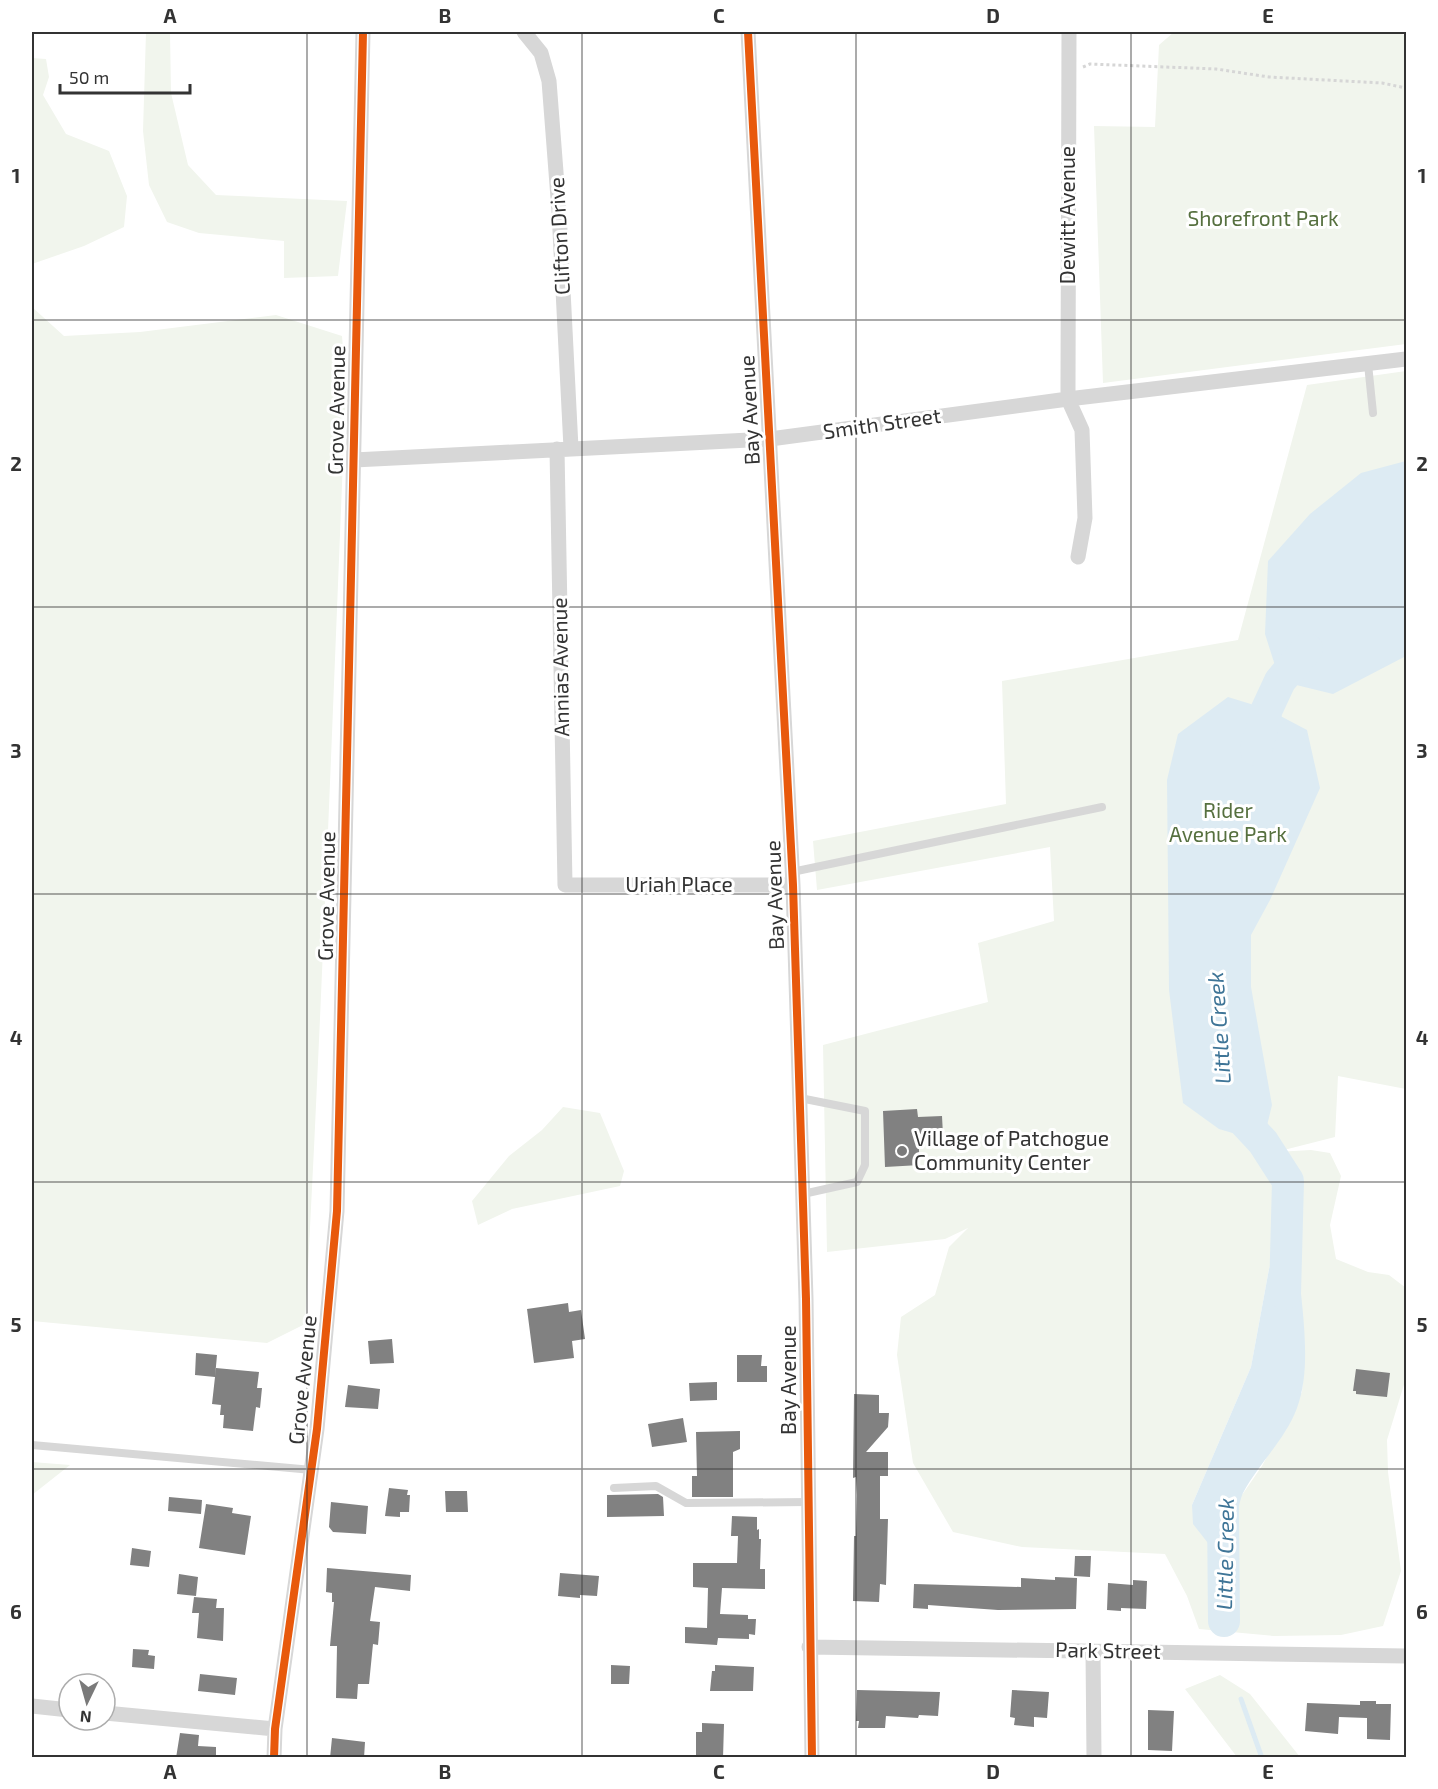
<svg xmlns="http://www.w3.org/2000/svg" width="1438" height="1789" viewBox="0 0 1438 1789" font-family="'Exo 2',sans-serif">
<rect width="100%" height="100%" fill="#fff"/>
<path fill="#f1f5ed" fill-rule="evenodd" d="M146,32h24l1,61 17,72 28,30 131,6 -9,75 -54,2v-37l-85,-8 -32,-11 -18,-37 -6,-54z
M1174,32h224l8,4v308l-303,39 -9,-257 61,1 4,-82z
M32,58l14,1 3,18 -6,18 23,39 43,17 18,45 -3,31 -40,19 -52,18z
M32,307l32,29 76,-4 136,-17 66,21 4,51c-13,313 -24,625 -41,937l-38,19 -235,-22z
M1406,371v718l-68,-13 -3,61 -59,15 35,-2 19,3 11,23 -11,49 6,34 32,13 21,3 17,13v90l-19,62 1,32 13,99 -18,55 -42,9 -67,1 -75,-7 -12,-33 -22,-42 -143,-7 -69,-15 -40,-69 -16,-108 4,-38 34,-22 14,-48 19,-19 -23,11 -118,13 -4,-207 165,-43 -10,-59 76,-22 -4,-74 -233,43 -4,-49 193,-37 -4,-123 236,-41 69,-255zM1278,1245l20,16 7,90 -3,41 -40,74 -20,29 -50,10 59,-138 18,-98z
M563,1107l37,6 24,58 -4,15 -108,23 -34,16 -6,-24 37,-45 33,-26z
M32,1462l38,3 -38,30z
M1220,1675l30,19 50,63h-63l-52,-68z"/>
<path fill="#ddebf3" d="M1406,461v195l-73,38 -53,-13 -15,-47 3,-73 42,-47 51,-41z
M1228,697l39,12 40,21 13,58 -50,112 -19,35v52l21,118 -9,37 -44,-13 -36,-26 -14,-113 -2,-210 11,-46z
M1278,1244l20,17c3,44 15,105 -1,147 -12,32 -38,55 -54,85 -6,13 -9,44 -12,59h-16l-22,-28 -1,-19 59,-138 18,-98z"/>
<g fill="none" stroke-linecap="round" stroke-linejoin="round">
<path stroke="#ddebf3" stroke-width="5" d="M1241,1699l21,59"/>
<path stroke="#ddebf3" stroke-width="32" d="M1256,750l11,-41 13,-28 27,-32
M1234,1111l29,31 25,39 -3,113
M1223,1510l1,111"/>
</g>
<path fill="#818181" d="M917,1109l1,8 24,-1 1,19 -25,1 2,29 -35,2 -2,-56z
M568,1303l1,9 12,-2 4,29 -13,2 2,17 -40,5 -7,-54z
M392,1339l2,24 -24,1 -2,-23z
M196,1353l21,2 -2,22 -20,-2z
M737,1355h25l-1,11h6v16h-30z
M216,1368l43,4 -2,16h5l-2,20 -4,-1 -3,24 -30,-3 1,-13h-4l1,-10 -9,-1z
M1356,1369l34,4 -3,24 -31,-3v-3h-3z
M717,1382v18l-27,1 -1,-18z
M348,1385l32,4 -2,20 -33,-2z
M854,1394l25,1v18h10l-1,14 -22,25h22v24h-8v43h8l-2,66 -6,-1 -1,18 -26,-1 1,-65h2l1,-41 -1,-18 -3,1z
M683,1418l4,24 -35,5 -4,-23z
M740,1431v18l-7,3v45h-41v-21h5l-1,-44z
M389,1488l19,2 -1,5h3l-1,17h-9v5l-15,-1z
M445,1491h22l1,21h-22z
M658,1494l5,3 1,19 -57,1v-22z
M169,1497l33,3 -1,14 -33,-3z
M331,1502l37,4 -2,28 -33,-2 -4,-5z
M206,1504l27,4 -1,5 19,3 -6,39 -46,-7z
M732,1516l25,1v13l2,-1v10h2l-1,30h5v20l-43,-1 -2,26 28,1v4h8l-1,16 -6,-1v5l-31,-1 -1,7 -32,-2v-16l22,1 1,-40 -15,-1v-24h44l1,-27h-7z
M132,1548l19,3 -2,16 -19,-2z
M1075,1556h16l-1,21 -16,-1z
M327,1568l84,7 -1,16 -35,-4 -5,34 10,1 -2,23 -5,-1 -4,40h-11l-1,15 -21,-1 1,-52h-7l4,-44h-2v-9l-6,-1z
M560,1573l39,3 -2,20 -17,-1v3l-22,-2z
M179,1574l19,3 -2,19 -19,-2z
M1055,1577l22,1 -1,31 -78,1 -70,-5v4l-15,-1 1,-24 107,3v-9l34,2z
M1133,1580l14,1 -1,28 -25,-1v3l-14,-1 1,-27 25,2z
M194,1597l23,2 -1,9h8l-1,33 -26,-3 2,-25h-7z
M133,1649l16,1 -1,5 7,1 -1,13 -22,-2z
M611,1665l19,1 -1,18h-18z
M715,1665l39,2 -1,24h-43l2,-20h3z
M200,1674l37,4 -2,17 -37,-4z
M857,1690l83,2 -2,24 -19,-1 -1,3 -32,-2 -1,12h-27l1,-7h-3z
M1012,1690l37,2 -2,26 -13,-1v10l-20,-2 1,-7 -5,-1z
M1360,1701h16v3h15l-1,36 -23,-1v-21l-28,-1 -1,17 -33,-3 2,-28 53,2z
M1148,1710l26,1 -2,40 -24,-1z
M702,1723l22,1 -1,34h-27v-26h6z
M180,1733l19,2 -1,11 18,1v11h-40z
M332,1738l33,4 -1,16h-34z"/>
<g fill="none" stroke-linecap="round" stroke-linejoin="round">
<path stroke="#d6d6d6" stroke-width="3" stroke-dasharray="3 3" stroke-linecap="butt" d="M1083,67l7,-3 126,5 53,8 113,6 24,5"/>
<path stroke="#d7d7d7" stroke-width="8" d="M1368,364l5,49
M792,872l310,-65
M800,1098l65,13v54l-8,17 -54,12
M32,1445l280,25
M614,1488l42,-2 30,17 122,-1"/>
<path stroke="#d7d7d7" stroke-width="15" d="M524,32l17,21 8,28 10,130 12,237
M748,32l45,853 13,414 6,459
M1069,32l-1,353v14l14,31 3,88 -7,39
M557,449l8,436h228
M354,460l416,-21 298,-40 338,-40
M809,1647l597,9
M1093,1651l1,107
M32,1706l37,4
M105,1713l170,16
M274,1758l1,-29 42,-300 20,-218 26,-1179"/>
<defs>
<path id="cycleway" d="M748,32l45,853 13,414 6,459
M274,1758l1,-29 42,-300 20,-218 26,-1179"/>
</defs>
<use href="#cycleway" stroke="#fff" stroke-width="11"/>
<use href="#cycleway" stroke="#e8590c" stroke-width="8"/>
</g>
<path fill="none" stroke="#333" stroke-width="1.5" stroke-opacity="0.55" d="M307,32v1726M582,32v1726M856,32v1726M1131,32v1726M32,320h1374M32,607h1374M32,894h1374M32,1182h1374M32,1469h1374"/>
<circle fill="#7a7a7a" stroke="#fff" stroke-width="2" cx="902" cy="1151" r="6"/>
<g text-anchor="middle" stroke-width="6" stroke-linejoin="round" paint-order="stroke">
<g font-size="21" fill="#333" stroke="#fff">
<text transform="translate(1068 215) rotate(-90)" y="7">Dewitt Avenue</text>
<text transform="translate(560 236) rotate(-93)" y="7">Clifton Drive</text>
<text transform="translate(337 410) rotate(-89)" y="7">Grove Avenue</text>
<text transform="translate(750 410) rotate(-93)" y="7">Bay Avenue</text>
<text transform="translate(882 424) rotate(-8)" y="7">Smith Street</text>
<text transform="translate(561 667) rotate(-91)" y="7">Annias Avenue</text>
<text x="679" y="892">Uriah Place</text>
<text transform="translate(775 895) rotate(-92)" y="7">Bay Avenue</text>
<text transform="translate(327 896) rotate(-89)" y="7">Grove Avenue</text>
<text transform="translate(303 1380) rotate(-84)" y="7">Grove Avenue</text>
<text transform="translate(789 1380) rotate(-90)" y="7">Bay Avenue</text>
<text transform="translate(1108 1651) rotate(1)" y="7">Park Street</text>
</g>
<g font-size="21" fill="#56703f" stroke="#fff">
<text x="1263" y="226">Shorefront Park</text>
<text x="1228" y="818">Rider<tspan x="1228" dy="24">Avenue Park</tspan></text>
</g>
<g font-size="21" fill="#333" stroke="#fff" text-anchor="start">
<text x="914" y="1146">Village of Patchogue<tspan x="914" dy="24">Community Center</tspan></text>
</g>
<g font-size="22" font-style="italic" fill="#3f7597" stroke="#fff">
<text transform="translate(1219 1028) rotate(-94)" y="8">Little Creek</text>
<text transform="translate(1225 1554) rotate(-89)" y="8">Little Creek</text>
</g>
</g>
<rect width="1438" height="1789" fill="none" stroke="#ffffff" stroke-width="66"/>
<g transform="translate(87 1702) rotate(185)"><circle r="28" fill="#ffffff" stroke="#adadad" stroke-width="1.5"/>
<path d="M0-4.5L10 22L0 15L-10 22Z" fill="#7a7a7a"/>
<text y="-9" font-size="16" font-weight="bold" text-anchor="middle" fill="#333333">N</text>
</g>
<path d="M60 84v9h130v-9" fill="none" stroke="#333333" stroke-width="3"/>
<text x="69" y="84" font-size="18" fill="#333333" stroke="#ffffff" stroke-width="4.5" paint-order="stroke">50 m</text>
<rect x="33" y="33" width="1372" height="1723" fill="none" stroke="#333" stroke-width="2"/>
<g font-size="20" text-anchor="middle" font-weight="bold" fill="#333">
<text x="170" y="23">A</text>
<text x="445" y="23">B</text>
<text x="719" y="23">C</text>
<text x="993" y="23">D</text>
<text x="1268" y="23">E</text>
<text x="16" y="183">1</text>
<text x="1422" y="183">1</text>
<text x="16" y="471">2</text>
<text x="1422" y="471">2</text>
<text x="16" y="758">3</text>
<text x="1422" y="758">3</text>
<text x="16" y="1045">4</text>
<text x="1422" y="1045">4</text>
<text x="16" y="1332">5</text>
<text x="1422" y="1332">5</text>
<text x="16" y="1619">6</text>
<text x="1422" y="1619">6</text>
<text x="170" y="1779">A</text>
<text x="445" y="1779">B</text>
<text x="719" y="1779">C</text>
<text x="993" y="1779">D</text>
<text x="1268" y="1779">E</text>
</g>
</svg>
